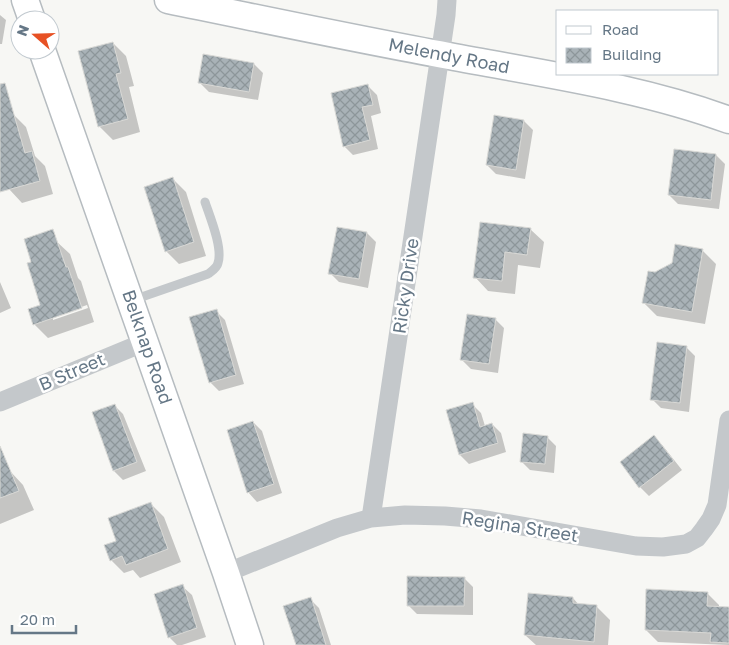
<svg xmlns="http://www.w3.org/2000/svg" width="729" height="645" viewBox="0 0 729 645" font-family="'Golos Text',sans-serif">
<defs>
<pattern id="building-cross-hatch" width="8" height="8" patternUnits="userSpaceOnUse" patternTransform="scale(1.25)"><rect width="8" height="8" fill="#a9b2b7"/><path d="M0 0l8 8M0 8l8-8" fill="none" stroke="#8d969a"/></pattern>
</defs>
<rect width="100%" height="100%" fill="#f7f7f4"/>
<path fill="#0003" fill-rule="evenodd" d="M0,15l6,5 -4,24h-2z
M113,43l13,13 8,30 -5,1 11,45 -27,8 -14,-14z
M254,64l9,9 -5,27 -49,-8 -9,-9z
M368,86l9,9 4,18 -10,3 7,33 -25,6 -9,-9z
M13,114l13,13 9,29 10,10 8,28 -31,9 -13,-14 -9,-29v-43z
M524,121l9,9 -8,49 -29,-5 -9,-9z
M675,150l41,5 9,9 -6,45 -41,-5 -9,-9z
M173,179l13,13 20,64 -27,8 -13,-13z
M530,229l14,13 -4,26 -22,-3 -3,29 -27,-3 -13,-14z
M367,233l9,9 -8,46 -29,-6 -9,-9z
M56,241l14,13 8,24 3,3 13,41 -46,16 -14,-14 8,-18zM87,305l1,3 -35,12v-3z
M702,250l14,14 -11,60 -48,-8 -13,-13 12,-29z
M0,282l11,26 -11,5z
M216,311l9,9 19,64 -25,7 -9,-9z
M495,319l9,9 -6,45 -27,-4 -9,-9z
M686,347l9,9 -6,56 -28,-4 -9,-9z
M472,404l9,9 4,13 7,-2 9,9 5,19 -37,12 -9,-9 -13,-44z
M114,405l9,9 23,57 -23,9 -9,-9 -21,-58z
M253,422l9,9 20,62 -25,9 -9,-10z
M547,437l9,9 -2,27 -24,-3 -9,-9z
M654,437l9,9 19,24 -33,26 -9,-9z
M10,471l13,14 11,25 -34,14v-51z
M151,504l13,13 17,45 -41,16 -7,-8 -9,3 -13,-13 7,-19z
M464,578l9,9v28l-56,-1 -9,-9z
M182,586l10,9 14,42 -24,8h-5l-8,-8z
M707,593l12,12v3h10v37l-71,-3 -12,-12z
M573,598l6,7 18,2 13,13 -2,25h-72l-11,-10z
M310,599l9,9 12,37h-34z"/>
<path fill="url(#building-cross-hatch)" stroke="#d9d9d6" d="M113,42l8,31 -5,1 12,45 -30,8 -20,-76z
M203,54l51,9 -5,29 -51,-9z
M5,83l20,70 7,-2 8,30 -40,11v-108z
M368,84l5,21 -11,2 8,33 -27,7 -12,-54z
M494,115l30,5 -8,50 -30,-5z
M674,149l42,5 -5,46 -43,-5z
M173,177l21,65 -29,10 -21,-65z
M480,222l51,6 -4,27 -22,-3 -3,29 -29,-3z
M337,227l30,5 -8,47 -31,-5z
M53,229l13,38h2l14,41 -49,17 -5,-16 12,-4 -13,-42 4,-1 -7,-23z
M675,244l28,5 -11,63 -50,-9 6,-32 7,1 17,-9z
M217,309l19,66 -27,8 -20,-66z
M467,314l29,4 -7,46 -29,-4z
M657,342l30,4 -7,57 -30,-3z
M473,402l7,25 12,-4 6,20 -39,12 -13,-45z
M115,404l22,58 -24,9 -21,-59z
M253,421l21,63 -27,9 -20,-63z
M523,433l25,3 -3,28 -25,-2z
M654,435l20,26 -35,27 -19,-26z
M0,446l19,45 -19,7z
M151,502l17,47 -42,16 -4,-9 -12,5 -6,-16 12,-4 -8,-23z
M407,576l58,1 -1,29h-57z
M183,584l14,44 -29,10 -14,-44z
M646,589l62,3 -1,14 22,1v36l-19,-1 1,-9 -66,-3z
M528,593l45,4v6l24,2 -3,37 -70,-7z
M311,597l15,48h-30l-13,-39z"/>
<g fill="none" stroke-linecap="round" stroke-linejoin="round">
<defs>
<path id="secondary" d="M25,0l7,20
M168,0c94,19 187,39 281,56 94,18 190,31 280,64
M42,50l184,523 24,72"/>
</defs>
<use href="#secondary" stroke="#b6bcc0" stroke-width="29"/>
<path stroke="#c4c8cb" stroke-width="9" d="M133,300l75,-26c4,-3 9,-6 10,-11 5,-15 -8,-46 -13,-61"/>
<path stroke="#c4c8cb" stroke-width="19" d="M0,402l145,-60
M371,518l75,-503 1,-15
M226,573l111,-45 34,-10 34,-3 40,1 36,3 155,27 27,1 23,-3 11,-6 7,-9 7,-10 6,-14 12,-85"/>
<use href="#secondary" stroke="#fff" stroke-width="26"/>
</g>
<g text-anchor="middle" stroke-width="5" stroke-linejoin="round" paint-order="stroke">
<g font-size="18" fill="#657786" stroke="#fff">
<text transform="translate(449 56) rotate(11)" y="6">Melendy Road</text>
<text transform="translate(406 286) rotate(-82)" y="6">Ricky Drive</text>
<text transform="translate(147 347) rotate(71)" y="6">Belknap Road</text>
<text transform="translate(72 372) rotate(-23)" y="6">B Street</text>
<text transform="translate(520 527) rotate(9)" y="6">Regina Street</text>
</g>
</g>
<rect x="556" y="10" width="162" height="65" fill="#ffffff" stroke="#c1c9cf"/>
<rect x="566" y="26" width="25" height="8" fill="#ffffff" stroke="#c1c9cf"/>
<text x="602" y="35" font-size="15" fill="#657786">Road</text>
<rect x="566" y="48" width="25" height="15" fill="url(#building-cross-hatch)" stroke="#c1c9cf"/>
<text x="602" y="60" font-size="15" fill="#657786">Building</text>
<g transform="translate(35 35) rotate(290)"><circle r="24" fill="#ffffff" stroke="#c1c9cf"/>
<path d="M0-4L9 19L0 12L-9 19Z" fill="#e75124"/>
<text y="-8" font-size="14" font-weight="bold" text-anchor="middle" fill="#657786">N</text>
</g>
<path d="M12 625v8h64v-8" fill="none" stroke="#657786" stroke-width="2.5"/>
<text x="20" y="625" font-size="15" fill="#657786" stroke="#ffffff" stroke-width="4" paint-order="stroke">20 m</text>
</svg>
